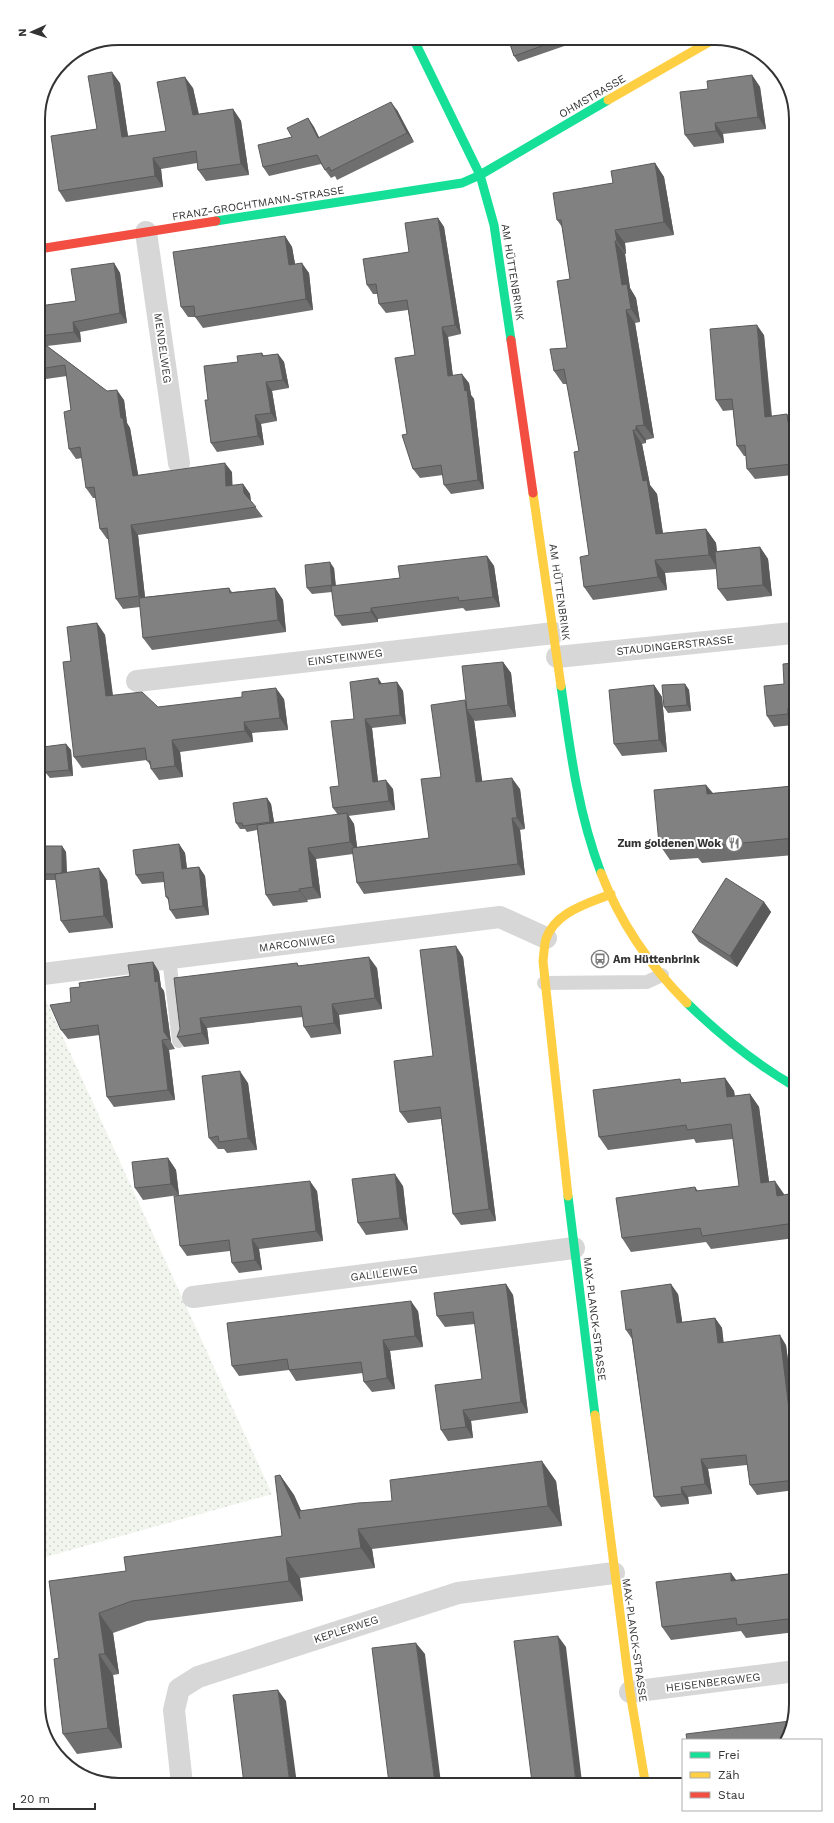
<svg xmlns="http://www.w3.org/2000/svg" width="834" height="1823" viewBox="0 0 834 1823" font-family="'Work Sans',sans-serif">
<defs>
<pattern id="grass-dots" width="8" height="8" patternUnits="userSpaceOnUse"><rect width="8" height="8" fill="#f1f5ed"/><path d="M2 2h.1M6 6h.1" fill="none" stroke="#cfd2cc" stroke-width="1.8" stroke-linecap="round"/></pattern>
</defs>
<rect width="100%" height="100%" fill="#fff"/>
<path fill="url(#grass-dots)" d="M40,987l232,507 -230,64z"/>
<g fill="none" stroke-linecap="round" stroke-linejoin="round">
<path stroke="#d7d7d7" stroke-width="14" d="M169,958l10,83
M544,983l103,-1 15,-7"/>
<path stroke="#d7d7d7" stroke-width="22" d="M146,232l33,231
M557,657l236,-24
M137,681l417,-48
M43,974l457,-57 46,21
M193,1297l381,-49
M630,1692l166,-21
M182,1784l-8,-74 5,-21 19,-12 260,-84 156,-20"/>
<path stroke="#16e098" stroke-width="9" d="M413,38l67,137 14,50 17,115
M216,221l246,-38 18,-8 128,-75
M561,686c9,64 17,127 40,187
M687,1003c33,32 67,60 107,83
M568,1196l27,219"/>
<path stroke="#ffcf43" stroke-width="9" d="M608,100l108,-62
M533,493l28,193
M601,873c19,49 49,93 86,130
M568,1196l-25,-235c1,-7 1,-15 3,-22 9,-27 41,-35 65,-45
M595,1415l35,277 15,89"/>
<path stroke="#f24e42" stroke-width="9" d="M39,249l177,-28
M511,340l22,153"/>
</g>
<path fill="#6f6f6f" d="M508,38h63l2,5 -55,19 -4,-6z
M752,75l8,12 6,42 -43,5 1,9 -30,4 -9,-12z
M120,83l8,54 38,-6 27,-43 6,26 34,-5 8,12 8,54 -43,6 -8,-11 -1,-7 -36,6 2,18 -97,15 -7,-11 38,-62z
M397,110l17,32 -77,38 -2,-4 -4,2 -6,-8 -4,-6 -52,12 -6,-9 29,-30 16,-19 6,9 5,11z
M655,163l9,14 10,58 -49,8 1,11h-1l5,34 6,10 4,24 -5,1 19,115 -8,2v3l-4,1 8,41 7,9 6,39 43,-4 10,14 1,8 43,-4 8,12 4,37 -45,5 -9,-12 -1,-20 -52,4 2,17 -74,10 -9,-13 5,-32 -10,-104 -12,-67h-4l-9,-13 13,-23 3,-69 -8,-52 -5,-7 56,-37z
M438,218l6,9 17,107 -13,3 5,39 16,7 2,12 3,4 10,90 -33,5 -7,-9 -1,-10 -23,3 -7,-9 -6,-35 8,-79 -7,-45 -22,3 -7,-9 -1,-10h-5l-6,-9 42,-33z
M285,236l7,11 3,17 14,9 4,37 -110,18 -8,-11h-7l-7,-10z
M114,263l6,10 7,50 -47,9 1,10 -34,4 60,45 17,9 3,23 3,5 8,47 94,-3v14l11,-2 7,10 1,7 12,16 -125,18 7,62 84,-9 3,4 43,-4 8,12 3,32 -134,18 -9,-12 -3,-31 -17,2 -7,-10 -7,-60h-2l-7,-10 -4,-31h-3l-7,-10 -4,-30 -6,1 -7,-10 2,-39 -4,-34 -28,4v-74l37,-5z
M764,335l8,81 20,5 1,54 -38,4 -8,-10 -1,-13h-2l-7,-10 -4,-36 -10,1 -7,-11z
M262,353l2,3 14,-2 6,8 5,26 -17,3 5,30 -16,3 3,21 -47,7 -6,-9 -3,-43 30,-38z
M487,556l7,10 6,41 -34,4 -3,-3 -85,11v3l-36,4 -7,-10 -3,-24 -20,2 -5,-6 27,-20 2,18 64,-8z
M97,623l8,12 8,60 45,12 126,-8 4,31 -36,3 1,9 -73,10 3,25 -24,3 -8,-11v-2l-4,-7 -65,8 -8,-11 -3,-96z
M503,662l8,11 5,44 -41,4 -1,-1 8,62 38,7 5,40 -5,1 5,45 -161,19 -7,-11 -4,-29 -37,5 5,39 -14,2 1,2 -35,4 -7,-11 -9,-65 -10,2 -2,-3h-5l-4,-6 31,-25 4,6 3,18 64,-7 -5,-7 6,-22 15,-67 24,-41 4,6 15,-2 6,9 3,33 -34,4 6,53 15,8 2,21 -47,6 6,8 3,23 72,-9 12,-61 24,-77 1,2z
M793,663v62l-19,2 -7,-11 17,-32z
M685,684l4,6 2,21 -23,2 -4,-6z
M654,685l8,12 5,55 -45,4 -8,-12z
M66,744l5,6 2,26 -23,2 -5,-6z
M706,785l7,8 80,-7 1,69 -92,8 -4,-5 -28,2 -11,-16z
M179,844l6,9 2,15 12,-1 6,9 4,39 -33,4 -6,-9 -1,-9 -3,-4 -2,-15 -22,2 -6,-9z
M40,846h22l4,6 1,20 40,8 6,48 -44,5 -8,-12 -5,-41h-16z
M764,902l7,10 -34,55 -38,-25 -7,-10z
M463,957l33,264 -35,4 -8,-11 -12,-95 -33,4 -8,-11 33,-56z
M153,962l6,10 2,15 3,4 7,51 4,7 -6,1 6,50 -61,7 -7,-10 -7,-62 -32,4 -7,-9 10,-28 9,-15 50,-11z
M297,963l2,3 78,2 5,41 -43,6 2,19 -30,4 -7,-11 -1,-10 -96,11 2,16 -25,3 -7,-10 3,-8z
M725,1078l9,13 1,5 15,-2 9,13 10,75 15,13 11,-2v45l-84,11 -5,-7 -75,10 -9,-14 73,-51 3,4 41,-5 -6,-47 -37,4 -2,-4 -86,11 -9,-13 84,-54z
M248,1083l9,67 -30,3 -3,-4h-6l-9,-11z
M168,1158l8,12 3,25 -36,5 -8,-12z
M403,1186l5,44 -42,5 -8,-12z
M317,1191l6,50 -64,8 3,21 -23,3 -7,-10 -2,-12 -43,5 -7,-10z
M506,1284l7,11 15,118 -57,8 2,17 -25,3 -7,-11 41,-51 -7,-55 -30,3 -8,-11z
M678,1294l4,28 33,-4 7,10 1,14 63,3 9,68v77l-38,5 -7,-10 -3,-20 -39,4 4,25 -24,3 1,7 -28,3 -7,-10 -22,-158 -6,-9z
M418,1311l5,36 -33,4 5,38 -23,3 -8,-10 -1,-9 -67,8 -7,-11 -50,6 -7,-10z
M280,1475l14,20 7,16 91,-10 164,-20 6,45 -190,23 3,19 -75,10 3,23 -156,20 -34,12 6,41 -6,1 9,73 -45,6 -14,-20 -4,-76 67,-87 156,-35z
M731,1573l5,7 60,-7v59l-50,6 -5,-7 -70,9 -9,-13z"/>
<path fill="#5a5a5a" d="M112,72l8,11 10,66 -8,-12z
M752,75l8,12 6,42 -8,-12z
M185,77l8,11 8,38 -8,-11z
M391,102l6,8 17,32 -7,-9z
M233,109l8,12 8,54 -8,-11z
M308,118l6,9 10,20 -6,-9z
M715,123l8,11 1,9 -8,-12z
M153,158l8,11 2,18 -8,-11z
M655,163l9,14 10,58 -10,-13z
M438,218l6,9 17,107 -6,-9z
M615,230l10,13 1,11 -9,-13z
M285,236l7,11 5,28 -8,-10z
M615,241l10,13 5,34 6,10 4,24 -9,-13 -9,-24z
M114,263l6,10 7,50 -7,-10z
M302,263l7,10 4,37 -7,-11z
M626,310l9,13 19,115 -10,-13z
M73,322l7,10 1,10 -7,-10z
M757,325l7,10 8,92 -7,-10z
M442,327l6,10 6,49 -6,-10z
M278,354l6,8 5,26 -6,-8z
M462,374l7,9 2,12 3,4 10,90 -6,-9z
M266,382l6,9 5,30 -6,-8z
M117,390l7,10 3,23 3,5 10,57 -7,-9 -12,-58z
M787,414l5,9 -4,-1z
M255,415l6,9 3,21 -6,-9z
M636,426l10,14v3l-10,-13z
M633,430l9,14 8,41 7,9 8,54 -9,-14 -13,-53z
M225,463l7,9 1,24 -7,-10z
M243,484l7,10 1,9 -7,-10z
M131,525l7,10 8,71 -7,-10z
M706,529l10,14 2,26 -9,-14z
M760,547l8,12 4,37 -9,-11z
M487,556l7,10 6,41 -7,-10z
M655,560l10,13 2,17 -9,-13z
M330,562l4,6 2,23 -4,-6z
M275,588l8,12 3,32 -8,-12z
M371,608l7,11v3l-7,-10z
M97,623l8,12 9,72 -8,-11z
M503,662l8,11 5,44 -8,-12z
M378,678l6,9 -5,-3z
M397,682l6,9 3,33 -6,-9z
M685,684l4,6 2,21 -4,-6z
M654,685l8,12 5,55 -8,-12z
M276,688l8,11 4,31 -8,-12z
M465,700l6,9 -4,1 7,10 10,74 -8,-12z
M788,708l5,8v6l-5,-8z
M365,719l7,9 7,63 -6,-9z
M244,722l8,11 1,9 -8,-11z
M172,740l8,12 3,25 -8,-11z
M66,744l5,6 2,26 -4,-6z
M512,778l8,11 5,40 -8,-11z
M386,780l7,9 2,21 -6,-9z
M706,785l12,16 -11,-7z
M267,798l4,6 4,24 -5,-6z
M347,813l7,11 4,29 -8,-11z
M512,818l8,12 5,45 -7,-11z
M179,844l6,9 3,25 -6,-9z
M62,846l4,6 1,28 -5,-6z
M308,848l8,11 5,39 -8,-11z
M199,867l6,9 4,39 -6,-9z
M99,868l8,12 6,48 -9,-12z
M299,889l8,11 1,2 -8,-11z
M764,902l7,10 -34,55 -7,-11z
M456,946l7,11 33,264 -7,-12z
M369,957l8,11 5,41 -7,-11z
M153,962l6,10 2,15 3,4 7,51 -7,-10 -9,-50z
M332,1004l7,11 2,19 -7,-11z
M200,1018l7,10 2,16 -7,-11z
M162,1040l7,10 6,50 -7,-10z
M240,1071l8,12 9,67 -9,-12z
M725,1078l9,13 2,19 -9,-13z
M750,1094l9,13 12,89 -10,-13z
M168,1158l8,12 3,25 -8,-11z
M395,1174l8,12 5,44 -8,-12z
M310,1181l7,10 6,50 -7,-10z
M775,1181l9,13 2,15 -9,-13z
M252,1239l7,10 3,21 -7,-10z
M506,1284l7,11 15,118 -7,-11z
M671,1284l7,10 6,39 -7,-10z
M411,1301l7,10 5,36 -8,-11z
M715,1318l7,10 3,25 -7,-10z
M780,1335l6,10 9,68v46z
M383,1340l7,11 5,38 -8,-11z
M463,1410l8,11 2,17 -7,-11z
M701,1459l7,10 4,25 -7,-10z
M542,1461l14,20 6,45 -14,-20z
M280,1475l14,20 20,44 -14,-20z
M681,1487l7,10 1,7 -7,-10z
M358,1529l14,20 3,19 -14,-20z
M286,1558l14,20 3,23 -14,-20z
M731,1573l9,13 -9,-5z
M99,1613l14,20 6,41 -14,-20z
M558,1636l8,11 16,135h-6z
M416,1643l9,11 16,129h-6z
M99,1654l14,21 9,73 -14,-20z
M278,1690l8,11 11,83h-7z"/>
<path fill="#818181" stroke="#5a5a5a" d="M508,38h56l-50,18z
M112,72l10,65 44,-6 -9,-49 28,-5 8,38 40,-6 8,55 -43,6 -2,-19 -43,7 2,18 -96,15 -8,-55 46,-7 -9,-53z
M752,75l6,42 -43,6 1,8 -31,4 -5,-43 28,-3 -1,-8z
M391,102l16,31 -76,38 -2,-4 -4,3 -8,-15 -54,12 -5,-22 34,-8 -5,-9 21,-10 10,20z
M655,163l9,59 -49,8 2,11h-2l7,44 5,-1 4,25 -5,1 18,115 -8,1v4h-3l10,51 4,-1 9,54 50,-5 3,26 -54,5 3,17 -74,10 -4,-30 9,-2 -15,-103 5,-1 -15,-82 -10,2 -4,-22 17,-1 -10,-67 13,-2 -9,-59h-4l-4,-27 60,-10 -2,-12z
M438,218l17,107 -13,2 6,49 14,-2 3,17 2,-1 11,90 -34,5 -3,-20 -28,4 -11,-34 5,-1 -12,-76 20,-3 -8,-55 -28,4 -3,-20 -9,1 -4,-26 46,-7 -4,-29z
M285,236l4,29 13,-2 4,36 -111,18 -1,-11 -13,1 -8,-55z
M114,263l6,50 -47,9 1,10 -35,4v-30l37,-5 -5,-32z
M757,325l8,92 22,-3 1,8 4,-1 1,37h-2l1,6 -45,5 -2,-24 -8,1 -5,-47 -16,1 -6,-71z
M39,340l68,51 10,-1 4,28h2l10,58 92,-13 1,23 17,-2 1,9 12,14 -125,18 8,71 -23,3 -9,-71 -7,1 -6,-42 -8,1 -6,-41 -11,2 -5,-37 7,-2 -6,-45 -26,4z
M262,353v3l16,-2 5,26 -17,2 5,31 -16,2 3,21 -47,7 -6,-43h3l-4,-34 34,-4 -1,-6z
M760,547l3,38 -45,4 -3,-37z
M487,556l6,41 -34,4 -1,-4 -87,11v4l-36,4 -4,-30 69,-8 -2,-12z
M330,562l2,23 -25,3 -2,-23z
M229,588l1,5 45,-5 3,32 -135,18 -4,-40z
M97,623l9,73 36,-4 16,15 84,-10v-5l34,-4 4,30 -36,4 1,9 -73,9 3,26 -24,3 -1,-8h-3l-2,-13 -71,9 -11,-95 8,-1 -4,-34z
M503,662l5,43 -41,5 -5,-44z
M793,663v44l-5,1v6l-21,2 -3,-30 20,-2 -1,-20z
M378,678l1,6 18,-2 3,33 -35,4 8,63 13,-2 3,21 -56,7 -3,-21 9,-1 -8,-65 23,-2 -4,-37z
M685,684l2,21 -23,2 -2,-22z
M654,685l5,55 -45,4 -5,-54z
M465,700l11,82 36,-4 5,40h-5l6,46 -161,19 -5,-35 77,-10 -8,-59 20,-2 -10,-72z
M66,744l3,26 -24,2 -2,-25z
M706,785l1,9 86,-8 1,52 -103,10v-7l-32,3 -5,-54z
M267,798l3,24 -27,4 -1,-3h-6l-3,-20z
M347,813l3,29 -42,6 5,39 -14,2 1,2 -34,4 -9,-70z
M179,844l3,25 17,-2 4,39 -33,4 -2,-13h-2l-3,-25 -27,3 -3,-25z
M40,846h22v27l-7,1h-15z
M99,868l5,48 -43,5 -6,-47z
M726,878l38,24 -34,54 -38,-24z
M456,946l33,263 -36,5 -13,-107 -40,5 -6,-51 39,-5 -13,-106z
M369,957l6,41 -43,6 2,19 -30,4 -3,-21 -101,12 2,15 -25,4 3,-8 -6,-51 123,-15 1,3z
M153,962l2,20 3,-1 6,51 5,7 -7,1 6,50 -61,7 -9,-72 -37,5 -11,-25 21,-3 -1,-14 10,-1 -1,-4 51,-7 -2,-11z
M240,1071l8,67 -29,4 -1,-6 -9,2 -7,-62z
M725,1078l2,19 23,-3 11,89 14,-2 2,15 18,-3v30l-93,13 -2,-8 -78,10 -6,-40 79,-11 1,4 43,-5 -8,-62 -44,6 -1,-5 -87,12 -6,-47 87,-11 1,4z
M168,1158l3,26 -36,4 -3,-26z
M395,1174l5,44 -42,5 -6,-44z
M310,1181l6,50 -64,8 3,21 -23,3 -3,-23 -49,6 -6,-50z
M506,1284l15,118 -58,8 3,17 -25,3 -6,-45 47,-6 -9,-67 -36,4 -3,-23z
M671,1284l6,39 38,-5 3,25 62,-8 15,124v21l-45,5 -4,-30 -45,4 4,25 -24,3 1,7 -28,3 -23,-168 -5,1 -5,-39z
M411,1301l4,35 -32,4 4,38 -23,4 -3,-20 -72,8 -2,-11 -55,7 -5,-43z
M542,1461l6,45 -190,23 3,19 -75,10 3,23 -157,20 -33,12 6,41h-6l9,74 -45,6 -9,-75 5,-1 -10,-77 77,-10 -2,-14 158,-21 -7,-60 5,-1 20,44 -1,-8 59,-8 34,-2 -2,-21z
M731,1573v8l65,-8v45l-59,7 -1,-7 -74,9 -6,-45z
M558,1636l18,146h-44l-18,-141z
M416,1643l19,140h-46l-17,-135z
M278,1690l12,94h-46l-11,-89z
M790,1721l-6,19h-97l-1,-6z"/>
<defs>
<symbol id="restaurant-ring" viewBox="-11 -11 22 22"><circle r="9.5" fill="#fff" stroke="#7a7a7a" stroke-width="1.5"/><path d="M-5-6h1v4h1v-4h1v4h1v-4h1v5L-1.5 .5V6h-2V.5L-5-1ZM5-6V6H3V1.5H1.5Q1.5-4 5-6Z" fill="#7a7a7a"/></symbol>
<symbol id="bus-ring" viewBox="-11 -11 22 22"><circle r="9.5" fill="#fff" stroke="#7a7a7a" stroke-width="1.5"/><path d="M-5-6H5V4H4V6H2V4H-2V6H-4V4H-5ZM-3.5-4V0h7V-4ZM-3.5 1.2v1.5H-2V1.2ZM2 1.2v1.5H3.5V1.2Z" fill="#7a7a7a"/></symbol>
</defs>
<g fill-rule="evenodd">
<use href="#restaurant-ring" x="724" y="833" width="20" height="20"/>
<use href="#bus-ring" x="590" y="949" width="20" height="20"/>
</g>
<g text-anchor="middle" stroke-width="4" stroke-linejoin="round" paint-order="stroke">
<g font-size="11" fill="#333" stroke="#fff">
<text transform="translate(592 96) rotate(-30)" y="4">OHMSTRASSE</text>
<text transform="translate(258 203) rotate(-9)" y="4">FRANZ-GROCHTMANN-STRASSE</text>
<text transform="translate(513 272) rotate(81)" y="4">AM HÜTTENBRINK</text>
<text transform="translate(163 348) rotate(82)" y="4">MENDELWEG</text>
<text transform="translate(560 592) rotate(82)" y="4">AM HÜTTENBRINK</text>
<text transform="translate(675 645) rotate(-6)" y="4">STAUDINGERSTRASSE</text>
<text transform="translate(345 657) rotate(-7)" y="4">EINSTEINWEG</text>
<text transform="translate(297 943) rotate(-7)" y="4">MARCONIWEG</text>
<text transform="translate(384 1273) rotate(-7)" y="4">GALILEIWEG</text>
<text transform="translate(595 1319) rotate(83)" y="4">MAX-PLANCK-STRASSE</text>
<text transform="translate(346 1629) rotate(-18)" y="4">KEPLERWEG</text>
<text transform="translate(635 1640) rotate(82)" y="4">MAX-PLANCK-STRASSE</text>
<text transform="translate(713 1682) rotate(-7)" y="4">HEISENBERGWEG</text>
</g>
<g font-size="11" font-weight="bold" fill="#333" stroke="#fff" text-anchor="end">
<text x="721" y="847">Zum goldenen Wok</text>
<text x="613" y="963" text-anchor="start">Am Hüttenbrink</text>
</g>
</g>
<path d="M0 0H834V1823H0ZM119 45H715A74 74 0 0 1 789 119V1704A74 74 0 0 1 715 1778H119A74 74 0 0 1 45 1704V119A74 74 0 0 1 119 45Z" fill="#fff" fill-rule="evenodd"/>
<path fill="none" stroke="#333" stroke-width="2" d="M119 45H715A74 74 0 0 1 789 119V1704A74 74 0 0 1 715 1778H119A74 74 0 0 1 45 1704V119A74 74 0 0 1 119 45Z"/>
<rect x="682" y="1739" width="140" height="72" fill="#ffffff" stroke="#adadad"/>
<rect x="690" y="1752" width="20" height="6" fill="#16e098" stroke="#adadad"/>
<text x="718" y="1759" font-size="12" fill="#333333">Frei</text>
<rect x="690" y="1772" width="20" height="6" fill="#ffcf43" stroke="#adadad"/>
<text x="718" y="1779" font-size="12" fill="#333333">Zäh</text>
<rect x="690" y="1792" width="20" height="6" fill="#f24e42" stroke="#adadad"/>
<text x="718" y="1799" font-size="12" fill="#333333">Stau</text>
<g transform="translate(32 32) rotate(267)" stroke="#ffffff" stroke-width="3" paint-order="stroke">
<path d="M0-3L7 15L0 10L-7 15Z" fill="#333333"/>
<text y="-6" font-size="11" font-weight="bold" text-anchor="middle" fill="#333333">N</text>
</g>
<path d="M14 1803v6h81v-6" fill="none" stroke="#333333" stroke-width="2"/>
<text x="20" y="1803" font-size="12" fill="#333333" stroke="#ffffff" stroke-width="3" paint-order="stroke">20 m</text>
</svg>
